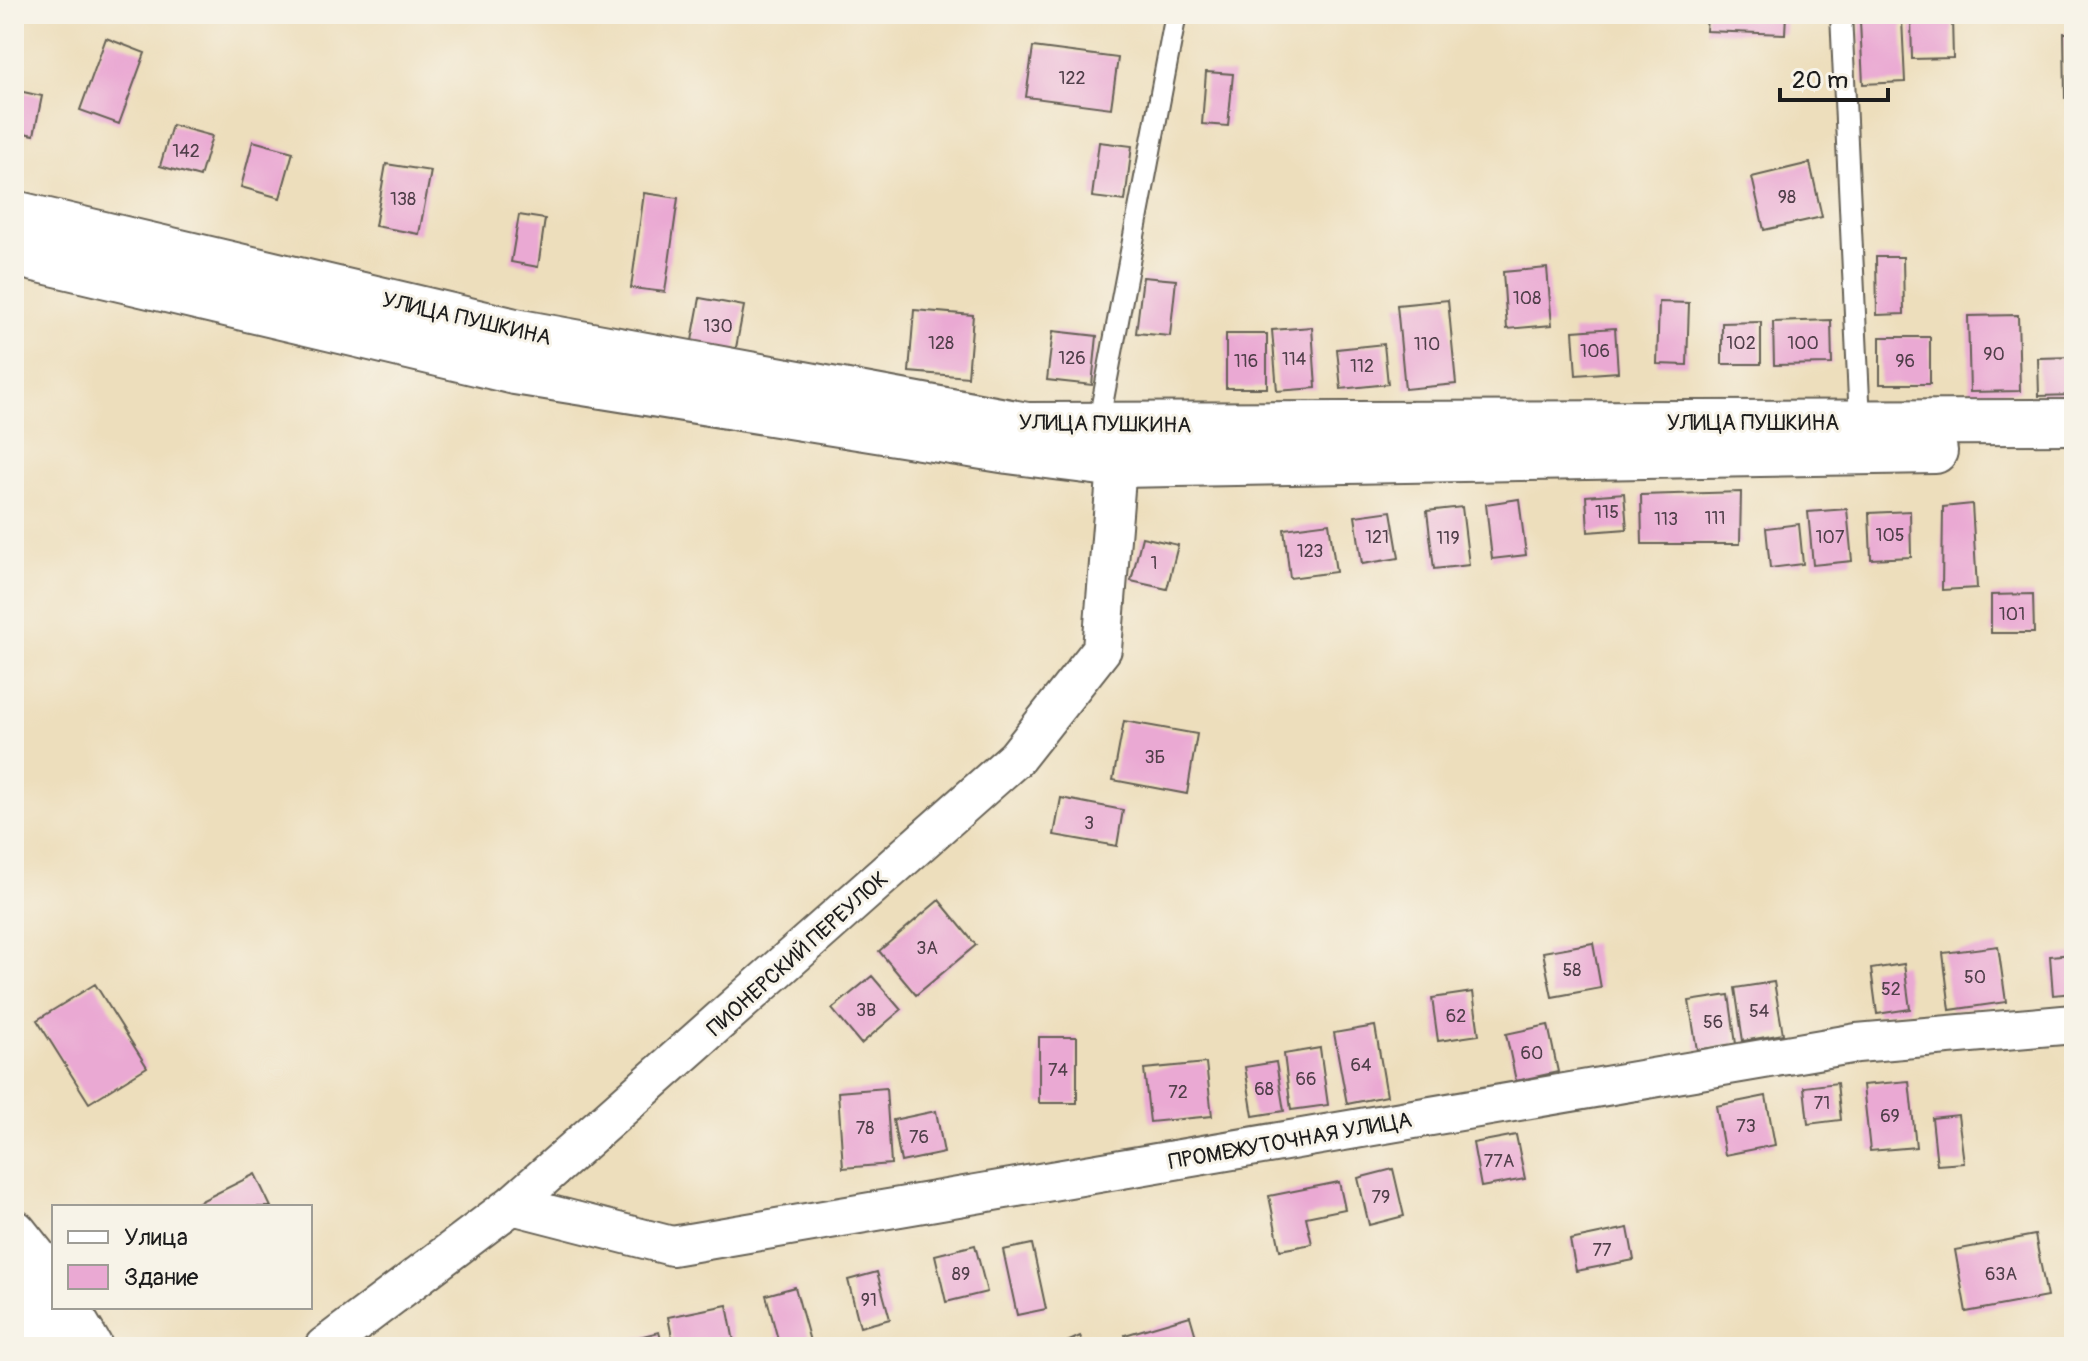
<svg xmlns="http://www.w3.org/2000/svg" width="2088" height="1361" viewBox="0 0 2088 1361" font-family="Pangolin,sans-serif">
<rect width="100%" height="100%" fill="#f7f3e8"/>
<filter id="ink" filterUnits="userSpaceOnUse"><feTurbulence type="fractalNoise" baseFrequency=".0125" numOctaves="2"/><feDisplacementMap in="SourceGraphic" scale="16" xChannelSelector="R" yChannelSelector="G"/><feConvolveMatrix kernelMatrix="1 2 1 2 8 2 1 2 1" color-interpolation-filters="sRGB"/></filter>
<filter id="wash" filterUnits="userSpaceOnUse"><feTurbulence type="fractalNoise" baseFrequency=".006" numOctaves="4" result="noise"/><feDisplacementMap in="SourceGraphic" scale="32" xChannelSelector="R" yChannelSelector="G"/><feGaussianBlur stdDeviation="1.8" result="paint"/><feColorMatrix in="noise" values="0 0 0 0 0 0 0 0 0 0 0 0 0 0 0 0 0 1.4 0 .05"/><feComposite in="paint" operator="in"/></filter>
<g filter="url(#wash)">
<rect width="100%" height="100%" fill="#eddebc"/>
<g id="blocks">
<path fill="#eaa9d3" d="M1707,14h79l-1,20 -79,-3z
M1952,18l1,40 -41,1 -1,-40z
M1902,19l3,63 -42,2 -3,-63z
M2064,33h10v65h-9z
M106,38l39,15 -26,71 -39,-14z
M1033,47l85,11 -7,50 -85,-11z
M1206,72l27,2 -5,52 -26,-2z
M14,90l28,6 -8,39 -20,-4z
M172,125l40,11 -12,41 -40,-11z
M253,141l40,11 -13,46 -39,-11z
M1099,142l33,4 -7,55 -33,-4z
M1810,163l12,54 -58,13 -12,-53z
M386,164l45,7 -12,63 -44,-8z
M644,193l34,5 -13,94 -34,-4z
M519,215l26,4 -7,48 -27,-5z
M1876,257h27l1,57 -27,1z
M1547,268l5,57 -45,4 -4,-57z
M1143,277l33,3 -6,56 -34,-3z
M700,298l44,8 -9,47 -44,-7z
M1448,300l8,84 -51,5 -8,-84z
M1659,302l30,1 -2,62 -30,-1z
M914,310l59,5 -5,62 -59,-5z
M2018,315l2,76 -50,1 -2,-76z
M1831,320l1,44 -58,1 -1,-43z
M1761,322v42h-39v-41z
M1312,327l4,61 -39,3 -5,-61z
M1615,328l3,44 -42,3 -3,-44z
M1053,331l44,5 -5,49 -45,-5z
M1226,334h41v54h-41z
M1880,337h50v47h-50z
M1384,344l4,40 -47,5 -4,-40z
M2074,357v38l-35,1 -1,-38z
M1741,492l-1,52h-98l-1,-49z
M1624,493l3,36 -39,3 -2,-36z
M1519,499l7,56 -34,4 -6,-55z
M1972,504l5,84 -35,2 1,-83z
M1462,507l7,58 -35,4 -7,-58z
M1847,509l5,52 -39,4 -5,-53z
M1391,511l8,47 -37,6 -7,-48z
M1910,511l1,46 -40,2 -2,-46z
M1329,523l7,49 -46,6 -6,-49z
M1799,524l4,40 -33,4 -4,-40z
M1142,537l36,8 -11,44 -36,-8z
M2033,594l1,39h-43v-38z
M1124,721l73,13 -10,60 -74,-14z
M1061,798l62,12 -6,36 -63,-11z
M939,900l37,45 -60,50 -37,-44z
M1593,943l8,45 -49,9 -9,-45z
M1998,946l8,56 -56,8 -7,-57z
M2074,954v39l-21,2 -3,-39z
M1904,964l6,45 -33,5 -6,-45z
M872,976l29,34 -40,34 -29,-35z
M1774,982l9,52 -40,7 -8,-53z
M95,984l52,83 -58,36 -52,-83z
M1473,992l6,43 -41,6 -6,-43z
M1729,995l7,49 -39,6 -8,-49z
M1548,1025l10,47 -42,9 -10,-47z
M1375,1026l12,70 -40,8 -13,-71z
M1039,1037h38v66h-38z
M1320,1048l8,57 -37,5 -7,-56z
M1276,1062l8,49 -31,5 -8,-49z
M1206,1063l6,53 -62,6 -6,-53z
M1909,1081l7,66 -46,4 -7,-66z
M1837,1083l4,37 -33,4 -4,-37z
M886,1088l5,76 -48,4 -5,-76z
M1766,1096l9,49 -50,10 -9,-49z
M936,1111l8,42 -43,9 -8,-42z
M1958,1115l6,48 -27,2 -5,-47z
M1516,1135l9,44 -44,8 -8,-44z
M1393,1169l11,47 -35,9 -11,-47z
M255,1174l16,33h-75l-1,-3z
M1339,1182l6,27 -39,8 6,27 -32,6 -11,-54z
M1628,1228l6,32 -58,11 -6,-31z
M2035,1235l12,62 -81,15 -11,-62z
M1032,1244l14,65 -29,6 -14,-65z
M975,1245l12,47 -41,10 -11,-47z
M877,1272l13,47 -30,8 -12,-47z
M795,1287l16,58 -8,2h-23l-14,-52z
M727,1305l8,42h-61l-6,-30z
M1190,1316l9,31h-70l-4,-12z
M659,1332l4,15h-52v-3z
M1080,1336l5,11h-29z"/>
</g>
</g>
<g filter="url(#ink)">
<use href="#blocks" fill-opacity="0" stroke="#656054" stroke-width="2"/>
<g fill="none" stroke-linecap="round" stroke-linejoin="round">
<defs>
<path id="lane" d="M1841,14l19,407
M1098,426l78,-412"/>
<path id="street" d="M512,1205l160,41 1185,-203 217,-19
M324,1347l188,-142 504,-447 86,-109 15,-184"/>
<path id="secondary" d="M14,213l501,118 512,94 1047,-3
M14,254l501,118 493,79 109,14 818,-14
M14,1232l27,34 13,20
M14,1287l39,60
M66,1307l24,40"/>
</defs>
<use href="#lane" stroke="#656054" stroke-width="24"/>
<use href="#street" stroke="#656054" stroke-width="42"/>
<use href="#secondary" stroke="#656054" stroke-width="48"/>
<use href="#lane" stroke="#fff" stroke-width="20"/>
<use href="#street" stroke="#fff" stroke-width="38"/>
<use href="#secondary" stroke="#fff" stroke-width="44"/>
</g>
</g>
<g text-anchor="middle" stroke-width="6" stroke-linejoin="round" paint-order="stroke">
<g font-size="18" fill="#503f4a">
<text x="1072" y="84">122</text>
<text x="186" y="157">142</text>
<text x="1787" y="203">98</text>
<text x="403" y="205">138</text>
<text x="1527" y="304">108</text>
<text x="718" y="332">130</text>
<text x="941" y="349">128</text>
<text x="1741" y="349">102</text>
<text x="1803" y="349">100</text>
<text x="1427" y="350">110</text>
<text x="1595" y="357">106</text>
<text x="1994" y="360">90</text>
<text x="1072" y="364">126</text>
<text x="1294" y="365">114</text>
<text x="1246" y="367">116</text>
<text x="1905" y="367">96</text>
<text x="1362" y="372">112</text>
<text x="1607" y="518">115</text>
<text x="1715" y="524">111</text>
<text x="1666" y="525">113</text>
<text x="1890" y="541">105</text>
<text x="1377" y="543">121</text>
<text x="1830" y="543">107</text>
<text x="1448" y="544">119</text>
<text x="1310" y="557">123</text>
<text x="1154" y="569">1</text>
<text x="2012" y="620">101</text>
<text x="1155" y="763">3Б</text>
<text x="1089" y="829">3</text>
<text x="927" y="954">3А</text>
<text x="1572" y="976">58</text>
<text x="1975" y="983">50</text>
<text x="1891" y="995">52</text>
<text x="866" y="1016">3В</text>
<text x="1759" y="1017">54</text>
<text x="1456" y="1022">62</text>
<text x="1713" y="1028">56</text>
<text x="1532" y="1059">60</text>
<text x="1361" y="1071">64</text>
<text x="1058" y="1076">74</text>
<text x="1306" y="1085">66</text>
<text x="1264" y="1095">68</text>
<text x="1178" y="1098">72</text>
<text x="1822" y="1109">71</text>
<text x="1890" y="1122">69</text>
<text x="1746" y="1132">73</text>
<text x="865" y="1134">78</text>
<text x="919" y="1143">76</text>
<text x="1499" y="1167">77А</text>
<text x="1381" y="1203">79</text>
<text x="1602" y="1256">77</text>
<text x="961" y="1280">89</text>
<text x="2001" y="1280">63А</text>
<text x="869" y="1306">91</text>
</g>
<g font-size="22" fill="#1c1c1c" stroke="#f7f3e8">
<text transform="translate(467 318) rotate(13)" y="8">УЛИЦА ПУШКИНА</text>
<text x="1753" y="430">УЛИЦА ПУШКИНА</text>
<text transform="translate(1105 423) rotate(1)" y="8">УЛИЦА ПУШКИНА</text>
<text transform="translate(797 953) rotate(-42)" y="8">ПИОНЕРСКИЙ ПЕРЕУЛОК</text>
<text transform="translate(1290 1140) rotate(-10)" y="8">ПРОМЕЖУТОЧНАЯ УЛИЦА</text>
</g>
</g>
<rect width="2088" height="1361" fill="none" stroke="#f7f3e8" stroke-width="48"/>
<rect x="52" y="1205" width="260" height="104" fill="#f7f3e8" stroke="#9f9d96" stroke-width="2"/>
<rect x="68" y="1231" width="40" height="12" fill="#ffffff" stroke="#9f9d96" stroke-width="2"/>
<text x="124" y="1245" font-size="24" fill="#1c1c1c">Улица</text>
<rect x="68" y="1265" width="40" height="24" fill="#eaa9d3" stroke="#9f9d96" stroke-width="2"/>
<text x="124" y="1285" font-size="24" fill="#1c1c1c">Здание</text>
<path d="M1780 88v12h108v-12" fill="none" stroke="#1c1c1c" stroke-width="4"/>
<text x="1792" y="88" font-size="24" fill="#1c1c1c" stroke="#f7f3e8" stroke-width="6" paint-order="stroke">20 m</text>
</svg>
